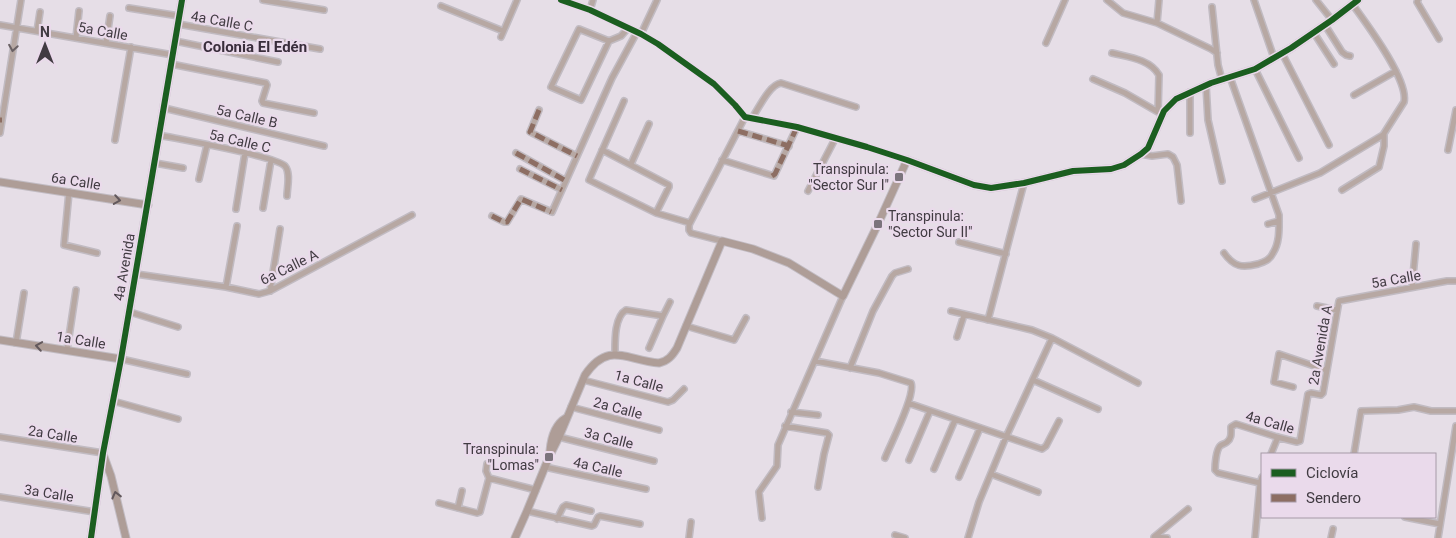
<svg xmlns="http://www.w3.org/2000/svg" width="1456" height="538" viewBox="0 0 1456 538" font-family="Roboto,sans-serif">
<rect width="100%" height="100%" fill="#e6dee7"/>
<g fill="none" stroke-linecap="round" stroke-linejoin="round">
<defs>
<path id="street" d="M263,0l61,10
M561,0l29,10 51,24 17,10 56,40 21,21 10,12 52,10 70,20 40,13
M1107,0l16,13 34,10 54,26 6,4
M1254,0l20,58
M1316,0l16,20
M1418,0l-1,2 22,37
M441,6l62,25
M1212,7l6,58 4,15
M129,8l50,8
M590,10l3,-10
M1157,23l2,-23
M178,24l142,25
M0,25l173,30
M1325,25l17,27 4,3 4,1
M37,31l3,-19
M1314,33l20,31
M641,34l16,-34
M501,37l16,-37
M76,38l3,-27
M175,41l103,21
M609,41l-30,-12 -28,58 30,13 28,-59 12,-5 7,-8
M106,43l4,-27
M1046,43l19,-43
M1112,53c16,4 38,6 47,22l-1,37 5,1
M1282,53l47,92
M171,64l95,19 1,2 -5,16 1,2 51,10
M1255,69l44,89
M1093,79l32,14 33,19
M1206,85l2,35 14,61
M1190,92v41
M1354,95l42,-24
M624,101l-35,79 67,33 34,10
M164,108l160,38
M539,110l-9,22 47,24
M752,118c7,-10 17,-33 29,-35l75,24
M738,131l51,15
M0,133l21,-133
M159,135c19,4 117,21 126,31 6,7 2,22 2,30
M115,140l16,-93
M602,150l67,35v2l-13,26
M1448,150l8,-40
M516,153l50,28
M1141,154l11,2 16,-2 5,3 4,8 4,36
M722,160l52,16 23,-49
M155,163l28,5
M631,164l18,-40
M520,169l42,21
M199,179l8,-34
M1342,190l37,-23 5,-21v-12
M808,191l27,-52
M69,192l-5,53 33,8
M1255,199l65,-26 63,-38 21,-33c5,-22 -38,-79 -51,-97
M263,208l8,-48
M236,209l9,-56
M492,216l12,6h3l14,-23 31,13 60,-134 25,-46
M1268,224l11,-3
M722,241l-31,-8 -2,-3v-5l56,-108
M959,242l47,12
M1224,253c10,14 18,15 34,11 6,-2 12,-4 15,-11 7,-11 6,-25 6,-38l-49,-138
M136,274l90,13 33,7 11,-3 142,-76
M226,287l11,-61
M1412,287l4,-43
M270,291l10,-62
M1317,306l20,4
M951,311l81,19 20,8 -46,99 -27,65 -11,36
M130,312l48,15
M663,316l7,-14
M988,320l36,-137
M686,326l48,14 12,-22
M957,337l7,-22
M1052,338l86,45
M16,343l8,-50
M67,350l9,-60
M615,355c0,-13 -1,-38 11,-45l37,6 -14,32
M121,359l66,15
M815,361l64,12 32,10c5,12 -20,60 -26,75
M850,368l23,-57 19,-35 3,-3 13,-4
M583,380l85,22 5,-2 11,-11
M1033,380l65,29
M1293,387l-19,-5 5,-28 47,16
M113,401l65,18
M908,403l134,46 4,-3 13,-25
M571,407l88,23
M791,412l27,3
M785,426l42,7 2,2 -5,19 -6,33
M0,437l103,16
M559,437l95,24
M1271,454l7,-17
M1354,454l7,-43 37,-1 16,-3 17,4h25
M909,460l21,-49
M487,464l-1,7 3,7
M545,467l101,22
M934,469l21,-49
M991,474l47,18
M959,477l21,-49
M1260,483l-42,-10 -3,-3c0,-5 1,-20 5,-24 2,-2 5,-2 7,-4 5,-4 4,-9 4,-15l5,-3 41,13 20,5 3,-1 8,-47 3,-1 10,2 2,-2 16,-92 108,-20h9
M0,497l95,15
M439,503l38,10 3,-1 9,-34 47,12
M458,508l4,-17
M527,511l65,15 2,-1 4,-8 2,-1 40,8
M1405,517l35,7
M762,518l-3,-26 18,-26 1,-21 65,-149
M557,519l6,-12 3,-2 25,6
M895,535l10,3
M689,538l2,-16
M1167,538l-13,-1 34,-28
M1255,538l5,-55 2,-6
M1331,538l2,-9
M1438,538l18,-112"/>
<path id="secondary" d="M0,182l148,23
M0,340l121,19
M550,451c1,-12 4,-26 16,-33
M103,454l8,22 15,62
M91,538l12,-85 18,-94 61,-359
M515,538l12,-27 22,-54 10,-20 26,-62c24,-35 42,-14 74,-12 9,-2 13,-7 18,-15l45,-107 31,8 36,14 54,33 35,-72 29,-64 67,25 17,3 33,-5 49,-12 38,-2 13,-4 17,-11 7,-6 16,-37 12,-12 35,-16 44,-14 36,-21 41,-28 26,-20"/>
</defs>
<use href="#street" stroke="#c1bbc2" stroke-width="8"/>
<use href="#secondary" stroke="#c1bbc2" stroke-width="9"/>
<use href="#street" stroke="#b7a8a3" stroke-width="5"/>
<use href="#secondary" stroke="#ae9d97" stroke-width="7"/>
<path stroke="#8d6e63" stroke-width="5" stroke-dasharray="10 5" stroke-linecap="butt" d="M539,110l-9,22 47,24
M0,120h2
M738,131l51,15
M516,153l50,28
M520,169l42,21
M772,176l3,-2 22,-47
M492,216l12,6h3l14,-23 30,13"/>
<defs>
<path id="cycleway" d="M561,0l29,10 51,24 17,10 56,40 21,21 10,12 52,10 70,20 40,13 67,25 17,3 33,-5 49,-12 38,-2 13,-4 17,-11 7,-6 16,-37 12,-12 35,-16 44,-14 36,-21 41,-28 26,-20
M91,538l12,-85 18,-94 61,-359"/>
</defs>
<use href="#cycleway" stroke="#eadaeb" stroke-width="9"/>
<use href="#cycleway" stroke="#1b5e20" stroke-width="6"/>
</g>
<defs><path id="oneway-chevron" d="M-2-3.5L2.5 0L-2 3.5" fill="none" stroke-width="1.6" stroke-linecap="round" stroke-linejoin="round" transform="scale(1.25)"/></defs>
<use stroke="#6a6164" href="#oneway-chevron" transform="translate(13 48) rotate(99)"/>
<g stroke="#62585c">
<use href="#oneway-chevron" transform="translate(117 200) rotate(9)"/>
<use href="#oneway-chevron" transform="translate(39 346) rotate(-171)"/>
<use href="#oneway-chevron" transform="translate(116 495) rotate(-104)"/>
</g>
<g fill="#7b747c" stroke="#eadaeb" stroke-width="2">
<rect x="894" y="172" width="10" height="10" rx="2.5"/>
<rect x="873" y="219" width="10" height="10" rx="2.5"/>
<rect x="544" y="452" width="10" height="10" rx="2.5"/>
</g>
<g text-anchor="middle" stroke-width="4.5" stroke-linejoin="round" paint-order="stroke">
<g font-size="14" fill="#413b42" stroke="#eadaeb">
<text transform="translate(222 21) rotate(10)" y="5">4a Calle C</text>
<text transform="translate(103 31) rotate(10)" y="5">5a Calle</text>
<text transform="translate(247 116) rotate(13)" y="5">5a Calle B</text>
<text transform="translate(240 141) rotate(13)" y="5">5a Calle C</text>
<text transform="translate(76 181) rotate(9)" y="5">6a Calle</text>
<text transform="translate(124 267) rotate(-80)" y="5">4a Avenida</text>
<text transform="translate(289 267) rotate(-26)" y="5">6a Calle A</text>
<text transform="translate(1396 279) rotate(-10)" y="5">5a Calle</text>
<text transform="translate(81 340) rotate(9)" y="5">1a Calle</text>
<text transform="translate(1320 345) rotate(-80)" y="5">2a Avenida A</text>
<text transform="translate(639 381) rotate(15)" y="5">1a Calle</text>
<text transform="translate(618 408) rotate(15)" y="5">2a Calle</text>
<text transform="translate(1270 422) rotate(16)" y="5">4a Calle</text>
<text transform="translate(53 434) rotate(9)" y="5">2a Calle</text>
<text transform="translate(609 438) rotate(14)" y="5">3a Calle</text>
<text transform="translate(598 467) rotate(13)" y="5">4a Calle</text>
<text transform="translate(49 493) rotate(9)" y="5">3a Calle</text>
</g>
<g font-size="14" fill="#413b42" stroke="#eadaeb" text-anchor="end">
<text x="889" y="174">Transpinula:<tspan x="889" dy="16">"Sector Sur I"</tspan></text>
<text x="888" y="221" text-anchor="start">Transpinula:<tspan x="888" dy="16">"Sector Sur II"</tspan></text>
<text x="539" y="454">Transpinula:<tspan x="539" dy="16">"Lomas"</tspan></text>
</g>
<g font-size="15" font-weight="bold" fill="#392d3b" stroke="#eadaeb">
<text x="255" y="52">Colonia El Edén</text>
</g>
</g>
<rect x="1261" y="453" width="175" height="65" fill="#eadaeb" stroke="#a69aa7"/>
<rect x="1271" y="469" width="25" height="8" fill="#1b5e20" stroke="#a69aa7"/>
<text x="1306" y="478" font-size="15" fill="#413b42">Ciclovía</text>
<rect x="1271" y="494" width="25" height="8" fill="#8d6e63" stroke="#a69aa7"/>
<text x="1306" y="503" font-size="15" fill="#413b42">Sendero</text>
<g transform="translate(45 45)" stroke="#eadaeb" stroke-width="4" paint-order="stroke">
<path d="M0-4L9 19L0 12L-9 19Z" fill="#413b42"/>
<text y="-8" font-size="14" font-weight="bold" text-anchor="middle" fill="#413b42">N</text>
</g>
</svg>
